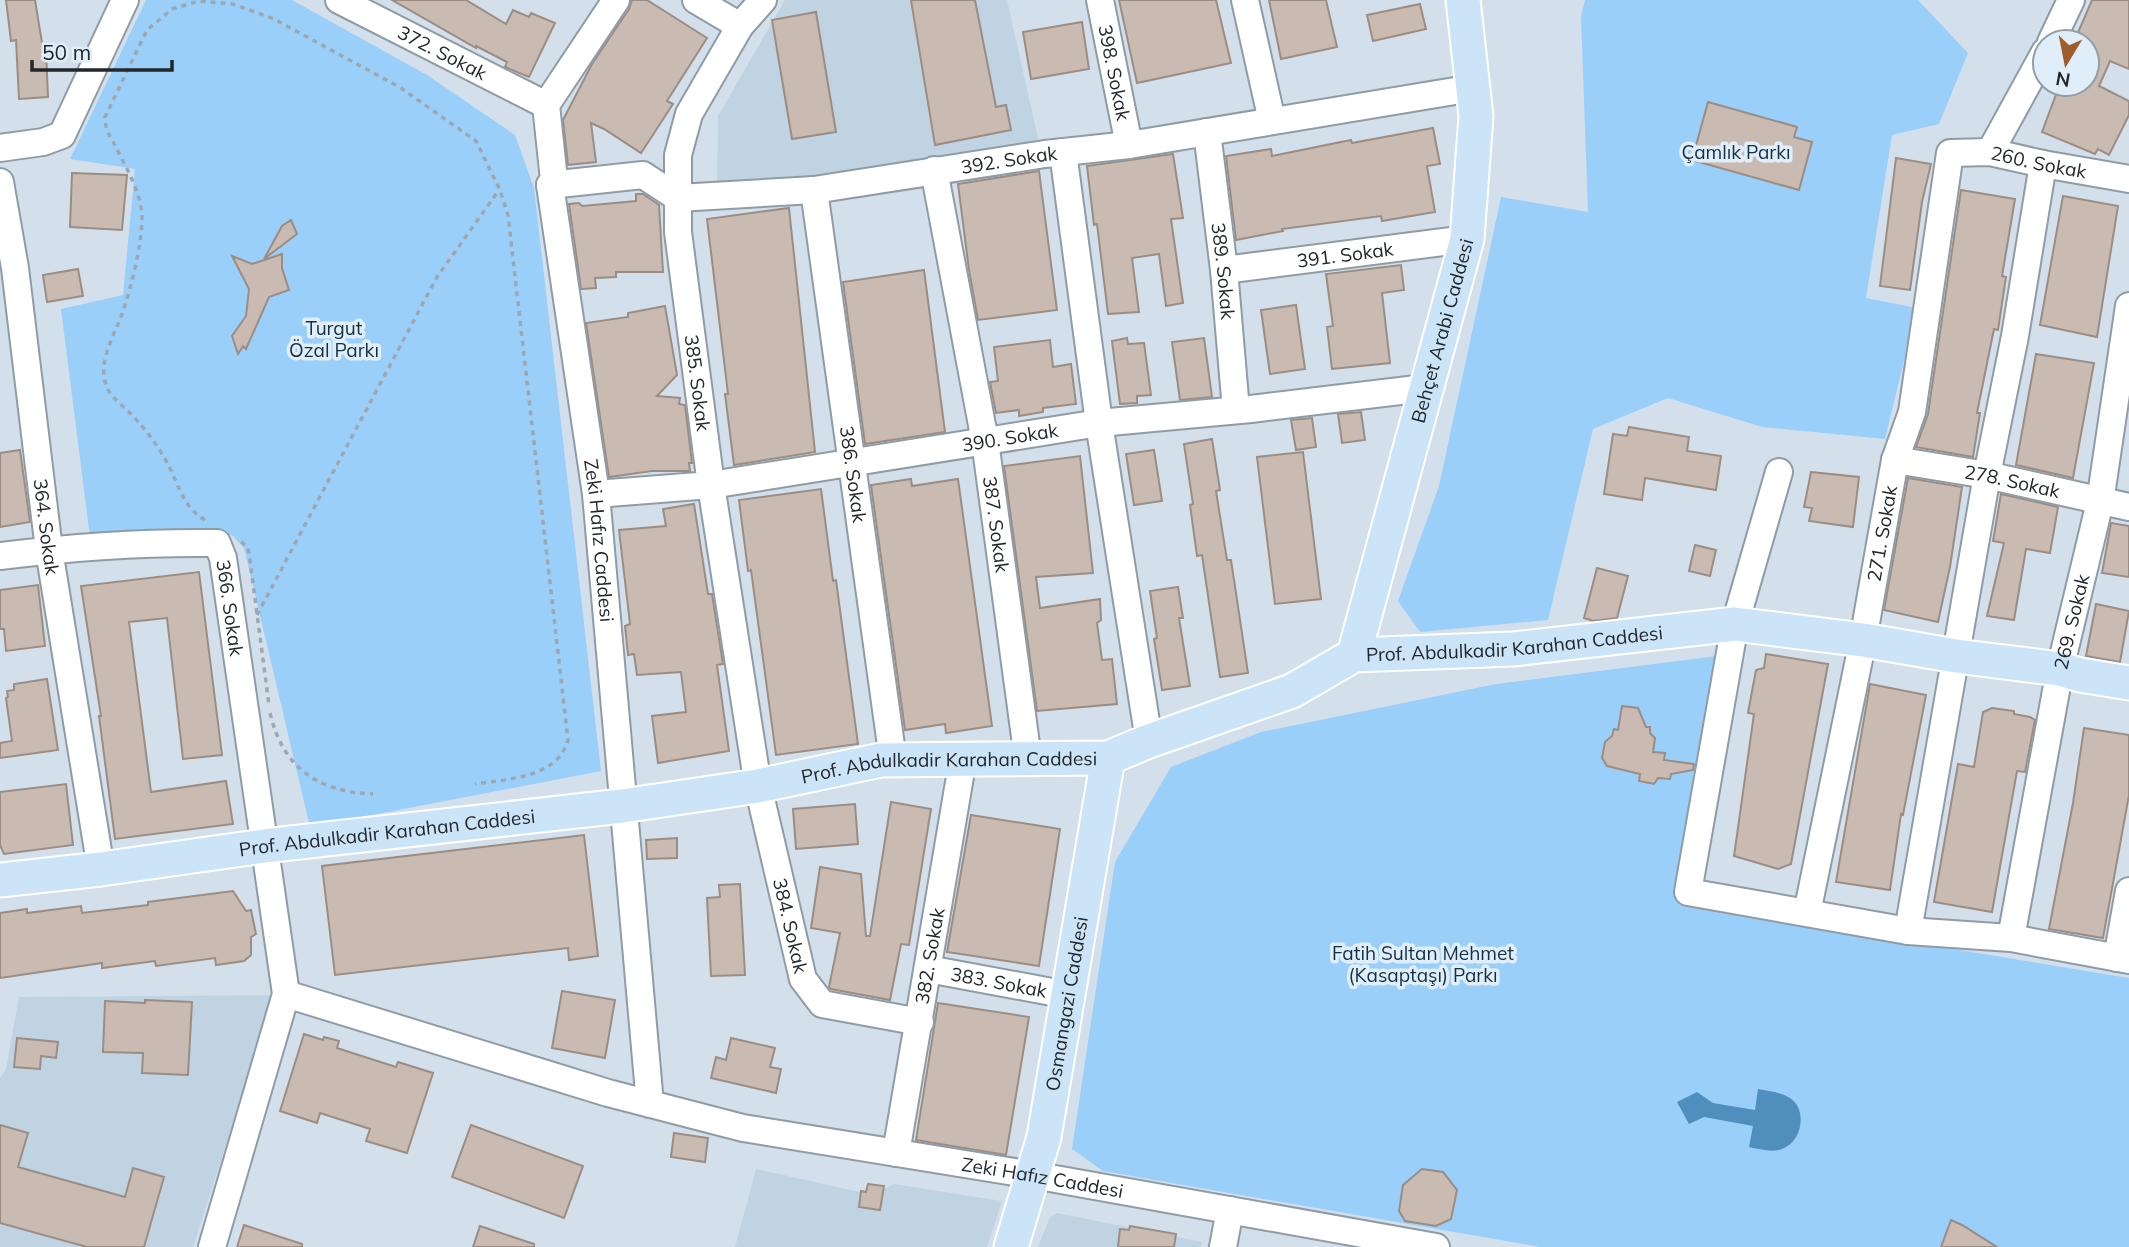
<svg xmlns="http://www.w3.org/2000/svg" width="2129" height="1247" viewBox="0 0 2129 1247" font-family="Mulish,sans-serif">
<rect width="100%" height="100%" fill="#d3e0ec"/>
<path fill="#bfd3e2" d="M785,0h222l33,147 -245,41 -78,2 1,-74z
M274,995l-81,252h-193v-169l6,-9 13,-72z
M756,1169l117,26 21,-11 108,17 -15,46h-252z
M1057,1213l145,29 -1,5h-163l12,-30z"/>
<path fill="#9acff9" d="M146,0h146l135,75 88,60 19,53 67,583 -291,56 -66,-279 -12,-13 -142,2 -29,-228 62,-14 12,-126 -65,-10z
M1585,0h333l50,53 -29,71 -47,11 -26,163 51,10 -32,131 -123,-12 -94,-29 -75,31 -45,191 -128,12 -22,-31 41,-115 62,-289 87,15 -7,-195z
M1717,656l-37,248 449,74v269h-589l-437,-76 -31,-22 43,-287 56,-95 90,-35 235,-48z"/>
<path fill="#508ebd" d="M1758,1089c10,2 23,3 32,9 18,12 12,44 -8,51 -10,4 -23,0 -33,-2l4,-21 -49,-9 -15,7 -12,-22 20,-10 16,11 42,7z"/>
<path fill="#cabbb2" stroke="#9b8d84" stroke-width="2" d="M6,0h29l8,49h3l2,48 -29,2 -3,-59 -5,1z
M392,0h74l40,24 7,-14 16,7 2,-4 24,10 -26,54 -24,-10 2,-5 -31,-16v2z
M632,0h15l60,38 -40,63 6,3 -32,49 -37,-24 -13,-6 5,39 -28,3 -5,-45 29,-56 37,-55z
M911,0h64l21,107 10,-2 5,25 -76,15z
M1119,0h97l15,63 -94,20z
M1269,0h57l11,47 -56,12z
M2092,0h37v69l-19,-8 -11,25 30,15v14l-20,40 -11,-6 -3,5 -53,-22 18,-48h27v-42h-13z
M1420,4l6,25 -53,12 -6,-26z
M816,12l20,120 -44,7 -20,-119z
M1082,22l7,47 -58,10 -8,-47z
M1708,102l89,25 -3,10 18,5 -13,48 -107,-30z
M1433,128l7,36 -13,2 8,46 -53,9 -1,-5 -99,13 1,2 -47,9 -10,-84 45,-7 1,7 79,-16 1,3z
M1173,154l10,64 -12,1 12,84 -17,3 -7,-52 -27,4 7,54 -31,2 -11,-90 -3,1 -7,-59z
M1896,158l35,6 -9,38 -12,88 -30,-4z
M1039,171l18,139 -79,10 -9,-50 -11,-86z
M72,173l55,2 -5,55 -52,-3z
M1961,190l54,9 -13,77 4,1 -8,53 -4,-1 -17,84h3l-7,44 -57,-10 12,-33z
M636,194h7l16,11 4,67h-47v5l-21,1 1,10 -15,1 -12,-85 10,-1 3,3 54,-5z
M2063,196l55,10 -21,131 -57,-12z
M789,208l26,244 -81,13 -9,-71h3l-21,-175z
M291,220l6,14 -33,25 18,-33z
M282,254v14l7,22 -20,7 -23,52 -3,-3 -5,8 -6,-18 14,-20 3,-27 -17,-33 20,8z
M1401,265l3,25 -22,3 8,70 -58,6 -5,-42 6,-1 -7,-52z
M78,269l5,27 -36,6 -4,-27z
M924,270l21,162 -80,12 -22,-162z
M1296,305l9,64 -35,5 -9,-64z
M665,306l12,69 -20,21 23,2 -1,6 6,1 7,58h-3l1,8h-38l-43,6 -23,-154 42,-6v-4z
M1127,338l1,6 16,-1 7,52 -14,1v7l-17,1 -8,-63z
M1204,338l8,59 -32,3 -8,-58z
M1050,340l3,27 18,-3 5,40 -33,4v4l-24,4v-6l-23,3 -6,-31 8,-1 -4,-34z
M2036,354l58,9 -21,115 -57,-13z
M1361,412l4,28 -23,3 -4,-29z
M1312,418l4,29 -20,3 -5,-30z
M1629,427l60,10 -2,14 34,5 -5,34 -71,-12 -3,22 -38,-6 9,-60 14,2z
M1212,439l8,51 -4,1 11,69h4l17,113 -28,4 -18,-122 -5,1 -7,-51 3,-1 -9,-60z
M20,450l10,72 -30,5v-74z
M1154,450l8,51 -28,4 -8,-51z
M1303,452l18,147 -46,5 -18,-147z
M1080,456l13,117 -57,4 4,31 60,-9 1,21 -4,3 5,37 10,-1 5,45 -80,7 -33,-245z
M1811,472l48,5 -6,50 -44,-6 3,-13 -8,-1z
M1908,478l54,9 -12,80 -12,55 -54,-12z
M911,479l1,7 46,-7 34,247 -46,7 -1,-9 -40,6 -34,-245z
M821,489l12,92 3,-1 22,164 -82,11 -25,-185 -3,1 -9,-71z
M2001,494l57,13 -8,46 -24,-4 -12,71 -27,-4 17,-73 -11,-2z
M694,504l14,90h4l11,70 -6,1 12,86 -71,12 -6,-47 34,-4 -5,-40 -44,3 -3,-21 -6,1 -3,-29 5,-2 -11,-94 47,-4 -3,-17z
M2111,523l18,3v51l-27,-4z
M1695,545l21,5 -6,26 -21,-5z
M1597,568l31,8 -11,42 -24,3 -9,-3z
M199,572l23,183 -39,4 -16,-141 -38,4 22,170 75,-11 7,43 -118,15 -16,-123h2l-20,-130z
M38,585l7,61 -39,5 -2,-22h-4v-39z
M1178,587l5,31h-4l11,68 -28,4 -8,-51 3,-1 -7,-47z
M2096,604l33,7 -9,51 -34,-6z
M1766,654l62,10 -37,200 -13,5 -44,-13 20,-142 -6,-1 8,-43 8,-2z
M47,679l11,71 -58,8v-15l12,-2 -6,-43 2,-1 -1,-6 7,-1v-6z
M1870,684l56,11 -23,120 -2,-1 -11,76 -54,-8z
M1622,706l16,2 8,19h4v6l5,5 -2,14 12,1 -1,7 30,4 -1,6 -22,4 -1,5 -12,-1 -4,6 -15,-3 1,-7 -33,-8 -5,-8 3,-16 7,-6 2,-7 4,1z
M1992,708l22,3v3l16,3 5,3 -10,52 -8,-1 -25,141 -58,-10 24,-138 16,3 9,-55z
M2084,728l45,7v60l-26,143 -54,-9 24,-126z
M66,784l7,61 -69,9 -4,-9v-53z
M891,802l40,7 -22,136 -8,-1 -11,56 -59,-11 -2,-2 11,-54 -29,-5 9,-61 41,7 5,62h4z
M855,804l3,40 -62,5 -3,-40z
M971,815l89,14 -21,137 -92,-14z
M584,835l14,121 -29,4 -1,-12 -233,27 -13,-109z
M677,838v20l-30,1 -1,-19z
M740,884l5,91 -34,1 -4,-78 13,-1 -1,-12z
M233,891l13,20 5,-1 5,24 -5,3v18l-7,6 -28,4 -1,-7 -59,8 -1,-5 -53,7v-5l-102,15v-65l27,-4v4l54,-7 1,7 66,-8v-3z
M562,991l53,9 -10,58 -53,-10z
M145,1000l47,2 -4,73 -46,-2 1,-20 -40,-1 2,-51 40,2z
M938,1003l91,14 -23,138 -90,-15z
M304,1034l19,6 1,-3 15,4 -2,7 59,19 2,-5 35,11 -26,80 -41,-12 4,-12 -50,-16 -3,10 -37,-12z
M17,1038l41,4 -2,16 -15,-2 -1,13 -26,-2z
M731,1038l44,10 -5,19 11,2 -5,24 -65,-15 5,-21 10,3z
M0,1125l28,8 -10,34 107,30 8,-29 31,9 -20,70h-57l-87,-24z
M471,1125l112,41 -19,52 -112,-41z
M674,1133l34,5 -3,24 -34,-5z
M1422,1169l21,3 14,18 -6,29 -15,7 -31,-5 -6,-10 4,-26z
M868,1184l16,2 -4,24 -21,-3 2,-16 5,1z
M1951,1220l11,5 35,22h-56z
M244,1225l58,19v3h-65z
M480,1226l54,18v3h-61z
M1130,1226l46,8 -2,13h-56l2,-18 9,1z"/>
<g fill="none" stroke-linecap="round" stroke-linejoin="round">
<defs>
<g id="minor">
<path id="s1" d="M339,0l207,105"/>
<path id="s2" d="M616,0l-70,105 8,75 -4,5 46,309 54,610"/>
<path d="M696,0l44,26"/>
<path id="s3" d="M763,0l-23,26 -51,88 -11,41v77l33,253 47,301 45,193 19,25 98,18"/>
<path id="s4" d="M1100,0l29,145"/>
<path d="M1245,0l27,121"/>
<path d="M2051,42l20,-42"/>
<path id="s5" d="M1207,132l17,138 12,140"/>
<path d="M0,148l43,-6 19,-7 63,-135"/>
<path d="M1063,152l36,271 50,318"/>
<path d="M1990,152l55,-100"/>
<path id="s6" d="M934,170l51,271 43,318"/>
<path id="s7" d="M0,182l15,86 34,282 52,319"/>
<path id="s8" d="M550,185l93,-10 35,23 136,-8 231,-36 84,-9 344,-57"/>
<path id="s9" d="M814,190l79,570"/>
<path id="s10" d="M1224,270l243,-31"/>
<path id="s11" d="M1895,460l92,15 142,32"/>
<path d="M1779,472l-44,152 -47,268 220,39 103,7 118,22"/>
<path id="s12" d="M596,494l115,-9 388,-62 152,-14 174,-21"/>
<path id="s13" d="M0,556c72,-9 144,-14 217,-13l6,15 63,436 -74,253"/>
<path id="s14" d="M1807,913l56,-273 32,-180 17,-48 38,-259 40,-1 53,12 86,15"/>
<path d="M1908,931l79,-456 28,-139 28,-172"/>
<path id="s15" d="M2011,938l49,-269 40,-167 29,-196"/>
<path d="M2117,958l12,-67"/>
<path id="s16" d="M928,969l140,26"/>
<path id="s17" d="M286,994l322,99 135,35 290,47 403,72"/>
<path id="s18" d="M896,1153l67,-394"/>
<path d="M1223,1247l7,-37"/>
</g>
<g id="major">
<path id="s19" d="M1354,655l113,-416 9,-123 -13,-116"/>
<path id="s20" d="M0,880l101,-11 163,-23 358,-40 136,-20 123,-26 227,-2 41,-17 143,-50 62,-36 159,-6 222,-25 128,16 93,16 104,13 20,6 49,8"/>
<path id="s21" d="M1011,1247l33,-110 64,-379"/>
</g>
</defs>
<use href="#minor" stroke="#8f9ca6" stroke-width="30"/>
<use href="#major" stroke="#fff" stroke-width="37"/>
<path stroke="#9da7b1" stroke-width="3.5" stroke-dasharray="5 5" stroke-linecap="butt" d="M205,520c-25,-14 -28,-44 -43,-66 -9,-15 -21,-30 -33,-42 -6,-6 -14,-12 -19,-19 -17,-27 5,-57 13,-82 9,-26 19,-67 19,-95 -1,-22 -14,-45 -24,-65 -6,-13 -13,-18 -13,-34l42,-87 25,-21 27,-8 34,3 41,15 127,69 75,53 24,49 8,25 60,525c-10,38 -61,39 -93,44
M241,542l6,4 2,7 20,152
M257,615l180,-338 62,-87
M270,713c13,55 48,79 103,81"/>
<use href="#minor" stroke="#fff" stroke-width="26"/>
<use href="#major" stroke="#cbe4f8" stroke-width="33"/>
</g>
<g text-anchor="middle" stroke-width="7" stroke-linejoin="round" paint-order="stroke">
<g font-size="19" fill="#22272b" stroke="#e0eef9">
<text dy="7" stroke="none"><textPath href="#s1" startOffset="116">372. Sokak</textPath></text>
<text dy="7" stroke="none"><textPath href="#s4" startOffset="74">398. Sokak</textPath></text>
<text dy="7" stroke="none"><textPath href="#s8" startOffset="469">392. Sokak</textPath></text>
<text dy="7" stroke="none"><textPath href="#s14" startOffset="864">260. Sokak</textPath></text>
<text dy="7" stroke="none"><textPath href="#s10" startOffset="122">391. Sokak</textPath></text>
<text dy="7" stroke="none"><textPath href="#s5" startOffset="140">389. Sokak</textPath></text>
<text dy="7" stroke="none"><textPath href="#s19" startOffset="336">Behçet Arabi Caddesi</textPath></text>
<text dy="7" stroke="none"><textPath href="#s3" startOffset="408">385. Sokak</textPath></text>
<text dy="7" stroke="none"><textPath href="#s12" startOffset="418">390. Sokak</textPath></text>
<text dy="7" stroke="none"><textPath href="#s9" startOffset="287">386. Sokak</textPath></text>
<text dy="7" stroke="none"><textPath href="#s11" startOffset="119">278. Sokak</textPath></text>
<text dy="7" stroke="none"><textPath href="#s7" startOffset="348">364. Sokak</textPath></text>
<text dy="7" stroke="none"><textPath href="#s6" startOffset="360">387. Sokak</textPath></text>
<text dy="7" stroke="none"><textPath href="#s14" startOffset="387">271. Sokak</textPath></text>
<text dy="7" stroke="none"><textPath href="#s2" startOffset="567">Zeki Hafız Caddesi</textPath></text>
<text dy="7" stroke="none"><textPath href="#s13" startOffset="284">366. Sokak</textPath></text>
<text dy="7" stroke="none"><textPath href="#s15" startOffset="322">269. Sokak</textPath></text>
<text dy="7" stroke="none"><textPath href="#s20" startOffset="1545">Prof. Abdulkadir Karahan Caddesi</textPath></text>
<text dy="7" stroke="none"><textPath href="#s20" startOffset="957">Prof. Abdulkadir Karahan Caddesi</textPath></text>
<text dy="7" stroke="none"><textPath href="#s20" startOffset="390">Prof. Abdulkadir Karahan Caddesi</textPath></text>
<text dy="7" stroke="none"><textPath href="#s3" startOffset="959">384. Sokak</textPath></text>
<text dy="7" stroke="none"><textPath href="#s18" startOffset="200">382. Sokak</textPath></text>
<text dy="7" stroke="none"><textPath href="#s16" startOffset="72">383. Sokak</textPath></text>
<text dy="7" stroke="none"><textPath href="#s21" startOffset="250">Osmangazi Caddesi</textPath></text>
<text dy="7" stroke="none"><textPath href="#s17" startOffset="780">Zeki Hafız Caddesi</textPath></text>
</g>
<g font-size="19" fill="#143045" stroke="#e0eef9">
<text x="1736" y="159">Çamlık Parkı</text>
<text x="334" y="335">Turgut<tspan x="334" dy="22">Özal Parkı</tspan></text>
<text x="1423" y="960">Fatih Sultan Mehmet<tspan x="1423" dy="22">(Kasaptaşı) Parkı</tspan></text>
</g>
</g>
<g transform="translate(2066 63) rotate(190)"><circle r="33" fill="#e0eef9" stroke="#949ea7" stroke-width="2"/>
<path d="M0-5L12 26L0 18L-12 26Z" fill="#a05d2c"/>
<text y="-10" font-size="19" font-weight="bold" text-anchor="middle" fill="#22272b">N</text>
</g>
<path d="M32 60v10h140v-10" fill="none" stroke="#22272b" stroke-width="3.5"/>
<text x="42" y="60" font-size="21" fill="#22272b" stroke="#e0eef9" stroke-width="5" paint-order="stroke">50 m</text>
</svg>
